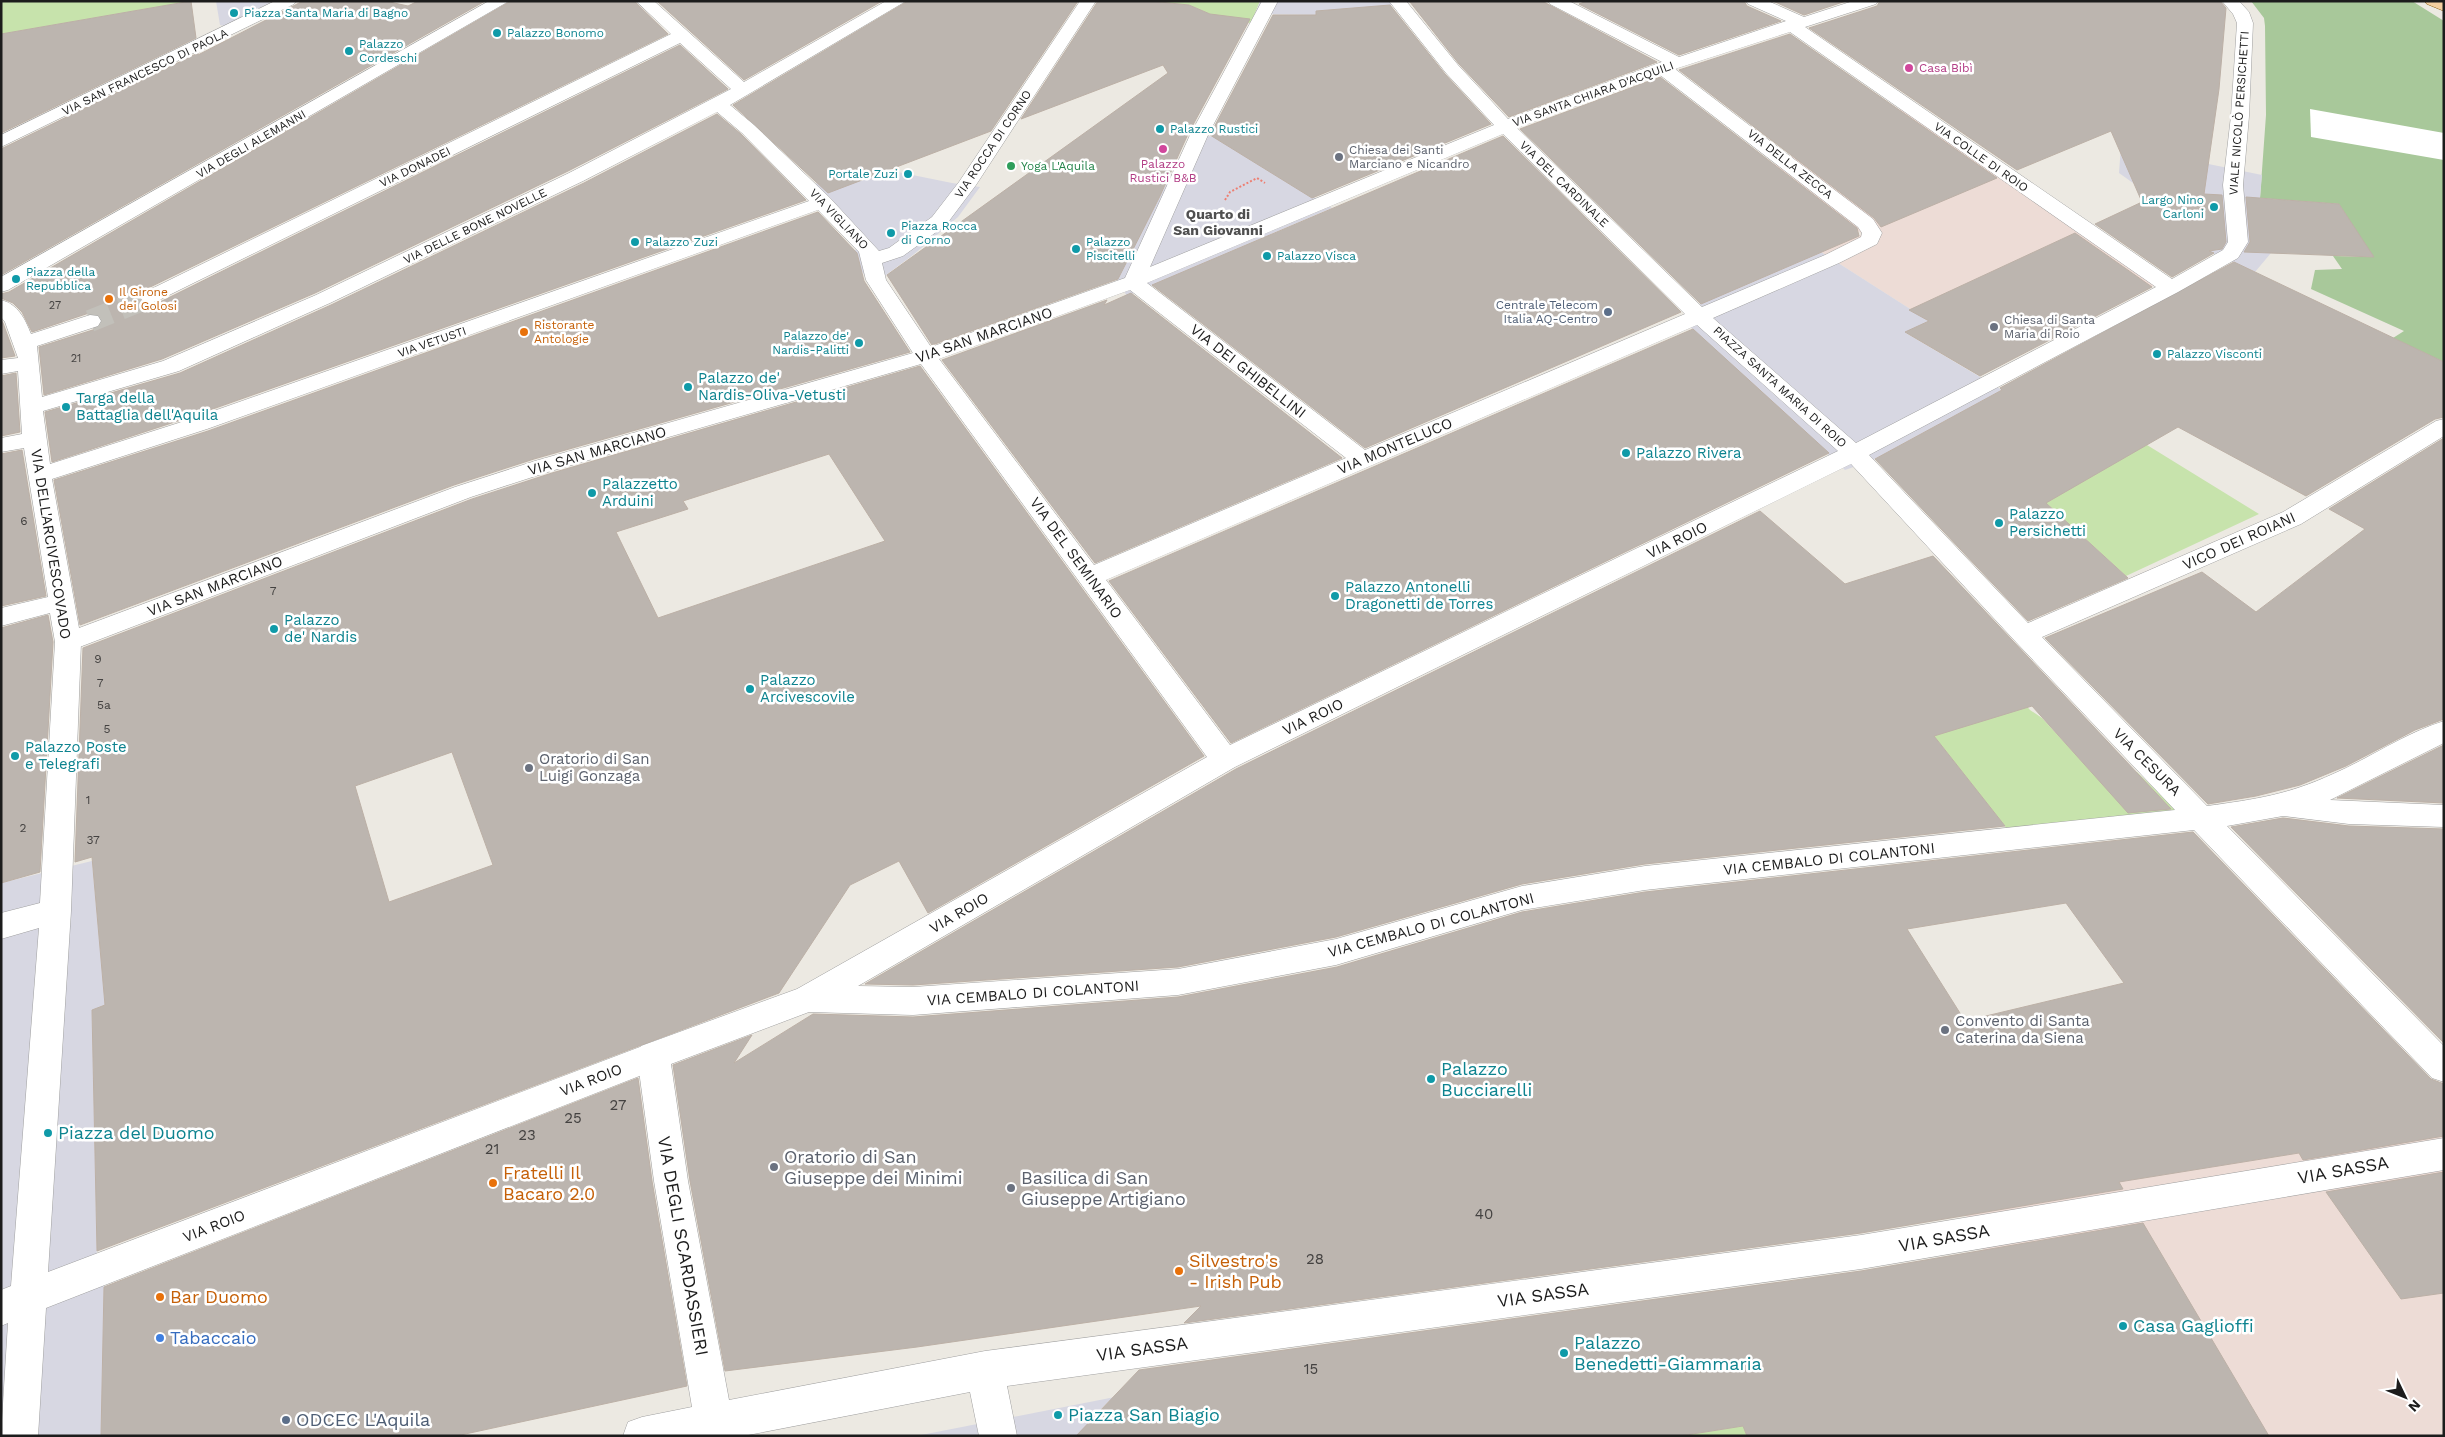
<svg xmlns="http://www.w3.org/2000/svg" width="2445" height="1437" viewBox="0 0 2445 1437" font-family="'Work Sans',sans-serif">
<rect width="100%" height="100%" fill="#ece9e2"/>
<path fill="#eddcd6" d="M1913,104l258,175 -33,13 -209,29 -108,-69 41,-18 -88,-70z
M2444,1130v306h-367l-116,-230z"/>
<path fill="#c7e3ac" d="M1,1h190l-190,33z
M1150,1h110l-9,22 -20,-2 -21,-7 -21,-9z
M2147,445l112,69 -133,62 -116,-106z
M2023,702l7,8 12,8 57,62 38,-8 42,41 -168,21 -77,-98z
M1743,1426l4,10h-67z"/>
<path fill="#a8c89a" d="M2251,1h161l32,20v341l-51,-24 11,-7 -93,-42 4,-19 27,-1 -9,-13 40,1 -34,-53 -79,-6 6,-83 -1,-89 -1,-8z"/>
<path fill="#d7d7e2" d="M216,1h58l-50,25 -4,-1z
M1260,1h151l1,1 -96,13 -61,-1z
M1192,134l23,3 117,71 -205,88 -10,-16z
M2121,146l141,29 -2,23 11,55 -16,19 -47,-21 1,-14 -90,-64z
M863,165l89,18 28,4 -22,30 -45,38 -31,23 -13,4 -20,-30 9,-3 -43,-65z
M1821,252l108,69 -23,12 96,57 -131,71 -26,9 -161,-149 6,-13z
M92,861l13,144 -13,5 5,250 7,25 -3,151h-100v-553z
M1120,1396l-11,5 -9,9 -6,11v15h-178z"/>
<path fill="#fff" d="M2310,109l134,24v27l-133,-23z"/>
<path fill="#bcb5af" stroke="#bcb0a6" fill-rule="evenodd" d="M191,1l5,37 -195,95v-99z
M303,1h82l23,5 10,-5h67l-484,274v-126l197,-96v2z
M511,1h123l34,33 -526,257 -4,6 4,5 7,3 9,-2 522,-258 48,44 -160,82 -253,122 -153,66 -118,36 -5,-48 60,-19 4,-8 -5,-6 -9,-1 -57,19 -10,-20 -9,-9 -12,-5v-4l8,-2z
M657,1h225l-138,79z
M908,1h170l-87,130 -163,62 -95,-88z
M1098,1h52l39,4 21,9 40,5 -62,115 -28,62 -42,83 -186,66 -45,-70 281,-202 -5,-8 -142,54z
M1413,1h129l115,61 -148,55 -50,-53 -49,-62z
M1587,1h157l3,5 34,15 -102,34 -100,-51z
M1773,1h73l-42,14z
M1880,1h340l6,7 -7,81 -15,105 18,1 4,47 -4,7 -13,2 5,2 -42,24 -77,-53 47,-22 -31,-71 -94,39 -208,-142 68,-22z
M1390,5l55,69 46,50 -179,74 -102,-63 63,-120h43v-4z
M1790,34l207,144 -116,49 -7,-9 -195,-148z
M1660,77l197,151 2,8 -158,68 -181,-175z
M717,114l24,20 65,66 -616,217 -138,45 -7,-50 135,-39 151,-68 253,-122z
M1503,136l178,176 -316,136 -213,-163z
M2246,197l93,7 35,53 -130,-5 6,-10z
M818,212l39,41 7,28 46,71 -376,107 -80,26 -374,140 -26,-145 154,-49z
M2075,233l77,54 -172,89 -75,-44 24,-11 -20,-11z
M2234,262l210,100v55l-9,2 -129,77 -128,-69 -132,76 82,75 -100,43 -153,-162 127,-69 -2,-2z
M1131,293l211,165 -247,105 -153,-203 165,-60 -3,5z
M1,320l2,3 12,33 -14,2z
M1693,329l136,124 -598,290 -122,-162z
M920,366l284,390 -276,157 -29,-52 -49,24 -71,108 -682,258 -5,-241 13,-5 -13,-148 -17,5 8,-214 389,-149 80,-26zM829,454l56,87 -227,77 -42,-86 72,-23 -5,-8zM452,752l41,113 -104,37 -34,-116z
M16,373l4,59 -19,4v-60z
M2444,438v281l-29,11 -69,36 -46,19 -44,11 -48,8 -163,-166 157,-66 54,40 109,-83 -36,-20z
M22,450l24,146 -45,10v-152z
M1760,511l85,73 88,-28 238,253 -43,4 -96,-107 -98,30 71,90 -360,38 -123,20 -186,53 -158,30 -265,18 -48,-1 371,-215z
M48,615l5,27 -13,230 -39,11v-255z
M2444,745v58l-107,-5z
M2283,818l66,8 95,3v214l-213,-216z
M2193,832l238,247 13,5v52l-141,24 -4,-7 -180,29 4,7 -262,44 -677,90 17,-17 -284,41 -192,24 -35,-190 -17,-116 79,-30 -18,28 79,-49 100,3 265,-20 159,-30 185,-55 123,-20zM2066,903l58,80 -159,38 -58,-92z
M638,1078l14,103 35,205 -231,50h-355l3,-149z
M2444,1172v121l-43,6 -75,-107z
M2143,1223l126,213h-522l-4,-10 -63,10h-604l63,-66 722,-99z"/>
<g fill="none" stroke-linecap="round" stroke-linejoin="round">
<path stroke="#c2c0ba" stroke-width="22" stroke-dasharray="22 11" stroke-linecap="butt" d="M90,321l60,-24"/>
<defs>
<path id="pedestrian" d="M68,633l9,3 4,6 -10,269 -23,361 605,-230 12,4 4,10 -4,10 -619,242 -8,128h-37l7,-113 -7,3v-36l10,-4 28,-358 -38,11v-26l39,-10 15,-261 4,-6z"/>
<path id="minor" d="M275,1h21l-2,3 -293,143v-12z
M489,1h20l-501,289 -7,2v-15z
M636,1h18l90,81 142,-81h20l-176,104 24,20 76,73 49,53 10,-3 43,-31 27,-35 121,-181h16l-120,184 -30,40 -43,31 -21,7 4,17 45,67 194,-69 65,-143 72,-134h16l-70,134 -58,132 344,-142 -48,-52 -57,-72h17l52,64 50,54 154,-57 -112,-58 -2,-3h21l110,56 107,-36 -38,-17 -2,-3h22l36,16 49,-16h25l-2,3 -71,23 367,252 51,-29 5,-8 -5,-57 8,-69 6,-93 -4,-9 -11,-13h17l10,11 4,11 -4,93 -6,69 5,57 -10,16 -60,34 -309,163 159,168 255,-111 153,-91 8,-2v17l-143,88 -259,113 165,169c50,-7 80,-11 126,-32 37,-16 72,-41 111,-53v22l-114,57 114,5v22l-95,-3 -66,-8 -56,10 217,220v36l-12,-4 -238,-248 -549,60 -123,20 -186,55 -158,30 -265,20 -104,-3 -138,52 17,117 41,219 256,-49 876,-116 583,-97v32l-583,99 -854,117 10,50h-38l-9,-44 -227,44h-120l5,-14 14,-5 50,-10 -38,-226 -17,-125 4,-10 156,-57 410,-232 -286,-393 -370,107 -80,26 -394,151 -9,3 -9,-3 -4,-6 -5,-29 -49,13v-18l47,-11 -24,-149 -23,4v-14l21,-4 -4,-63 -17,3v-14l17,-2 -13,-36 -4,-5v-17c17,4 24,19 30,34l59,-19 8,1 3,5 -3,5 -61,20 5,51 121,-36 153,-66 253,-122 162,-84 -51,-46 -523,258 -7,2 -7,-2 -3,-4 3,-4 528,-259zM1790,32l366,255 -300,156 -143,-125 126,-55 38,-19 5,-11 -9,-14 -198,-150zM1660,75l198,152 4,6 -1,4 -36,18 -123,52 -185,-179zM717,112l25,21 67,68 -618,218 -141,45 -7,-53 136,-40 151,-68 253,-122zM1503,134l182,180 -320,136 -218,-167zM818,210l41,42 7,28 47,73 -378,108 -80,26 -376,141 -27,-149 155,-50zM1130,290l216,168 -252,107 -155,-206zM1697,325l141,126 -608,294 -124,-165zM1851,464l164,177 160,169 -530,56 -123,20 -186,53 -158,30 -265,18 -55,-1 377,-219z"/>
<path id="primary" d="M2425,1h19v10l-17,-7z"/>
</defs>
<use href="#pedestrian" stroke="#a0a0a0" stroke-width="1"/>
<use href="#minor" stroke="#a0a0a0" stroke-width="1"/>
<use href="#primary" stroke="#875e0d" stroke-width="1"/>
<path stroke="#ed7f72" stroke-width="2" stroke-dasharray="2 2" stroke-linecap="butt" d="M1225,200l5,-8 27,-14 8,5"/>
<use href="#pedestrian" fill="#fff" fill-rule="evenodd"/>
<use href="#minor" fill="#fff" fill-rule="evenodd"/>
<use href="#primary" fill="#f3cfa0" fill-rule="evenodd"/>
</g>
<g fill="#0f9aa8" stroke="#fff" stroke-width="2">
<circle cx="234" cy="13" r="5"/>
<circle cx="497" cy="33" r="5"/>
<circle cx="349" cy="51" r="5"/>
<circle cx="1160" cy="129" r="5"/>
<circle cx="908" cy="174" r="5"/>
<circle cx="2214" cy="207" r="5"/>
<circle cx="891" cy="233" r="5"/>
<circle cx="635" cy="242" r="5"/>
<circle cx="1076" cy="249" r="5"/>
<circle cx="1267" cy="256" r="5"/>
<circle cx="16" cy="279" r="5"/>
<circle cx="859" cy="343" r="5"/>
<circle cx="2157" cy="354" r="5"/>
<circle cx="688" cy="387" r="5"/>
<circle cx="66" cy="407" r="5"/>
<circle cx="1626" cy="453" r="5"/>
<circle cx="592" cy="493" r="5"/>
<circle cx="1999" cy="523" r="5"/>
<circle cx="1335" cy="596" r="5"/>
<circle cx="274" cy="629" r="5"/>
<circle cx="750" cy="689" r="5"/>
<circle cx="15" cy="756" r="5"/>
<circle cx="1431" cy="1079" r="5"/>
<circle cx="48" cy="1133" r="5"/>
<circle cx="2123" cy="1326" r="5"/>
<circle cx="1564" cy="1353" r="5"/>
<circle cx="1058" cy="1415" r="5"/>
</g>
<g fill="#d1479c" stroke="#fff" stroke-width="2">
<circle cx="1909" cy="68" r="5"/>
<circle cx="1163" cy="149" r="5"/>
</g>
<g fill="#6b7280" stroke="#fff" stroke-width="2">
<circle cx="1339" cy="157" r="5"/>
<circle cx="1994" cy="327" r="5"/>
<circle cx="529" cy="768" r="5"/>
<circle cx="1945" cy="1030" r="5"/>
<circle cx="774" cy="1167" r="5"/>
<circle cx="1011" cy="1188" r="5"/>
</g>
<circle fill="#2e9e5b" stroke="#fff" stroke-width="2" cx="1011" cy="166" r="5"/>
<g fill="#e8710a" stroke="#fff" stroke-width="2">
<circle cx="109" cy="299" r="5"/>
<circle cx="524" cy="332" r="5"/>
<circle cx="493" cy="1183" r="5"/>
<circle cx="1179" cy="1271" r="5"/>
<circle cx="160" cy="1297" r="5"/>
</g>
<g fill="#5c6f8a" stroke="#fff" stroke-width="2">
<circle cx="1608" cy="312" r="5"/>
<circle cx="286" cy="1420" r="5"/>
</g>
<circle fill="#3f7fe0" stroke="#fff" stroke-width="2" cx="160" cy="1338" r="5"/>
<g text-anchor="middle" stroke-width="5" stroke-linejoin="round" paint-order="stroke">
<g font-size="11" fill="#444241">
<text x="55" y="309">27</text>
<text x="76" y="362">21</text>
</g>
<g font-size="12" fill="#0d838f" stroke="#fff" text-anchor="start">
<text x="244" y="17">Piazza Santa Maria di Bagno</text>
<text x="507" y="37">Palazzo Bonomo</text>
<text x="359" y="48">Palazzo<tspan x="359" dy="14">Cordeschi</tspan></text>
<text x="1170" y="133">Palazzo Rustici</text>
<text x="898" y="178" text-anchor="end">Portale Zuzi</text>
<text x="2204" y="204" text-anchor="end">Largo Nino<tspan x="2204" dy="14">Carloni</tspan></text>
<text x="901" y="230">Piazza Rocca<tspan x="901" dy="14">di Corno</tspan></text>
<text x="645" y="246">Palazzo Zuzi</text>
<text x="1086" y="246">Palazzo<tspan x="1086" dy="14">Piscitelli</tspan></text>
<text x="1277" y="260">Palazzo Visca</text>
<text x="26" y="276">Piazza della<tspan x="26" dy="14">Repubblica</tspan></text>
<text x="849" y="340" text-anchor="end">Palazzo de'<tspan x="849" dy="14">Nardis-Palitti</tspan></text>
<text x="2167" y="358">Palazzo Visconti</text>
</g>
<g font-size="12" fill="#b23c85" stroke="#fff" text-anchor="start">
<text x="1919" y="72">Casa Bibì</text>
<text x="1163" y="168" text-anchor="middle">Palazzo<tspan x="1163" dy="14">Rustici B&amp;B</tspan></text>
</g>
<g font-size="12" fill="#1c1c1c" stroke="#fff">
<text transform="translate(145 72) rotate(-26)" y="4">VIA SAN FRANCESCO DI PAOLA</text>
<text transform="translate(1593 94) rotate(-20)" y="4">VIA SANTA CHIARA D'ACQUILI</text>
<text transform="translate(2239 113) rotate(-86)" y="4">VIALE NICOLÒ PERSICHETTI</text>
<text transform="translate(251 144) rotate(-30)" y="4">VIA DEGLI ALEMANNI</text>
<text transform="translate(993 144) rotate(-56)" y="4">VIA ROCCA DI CORNO</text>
<text transform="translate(1981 157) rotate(35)" y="4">VIA COLLE DI ROIO</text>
<text transform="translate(1790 164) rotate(38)" y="4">VIA DELLA ZECCA</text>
<text transform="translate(415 167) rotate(-26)" y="4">VIA DONADEI</text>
<text transform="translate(1564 184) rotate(44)" y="4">VIA DEL CARDINALE</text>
<text transform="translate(839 219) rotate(46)" y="4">VIA VIGLIANO</text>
<text transform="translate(475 226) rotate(-26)" y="4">VIA DELLE BONE NOVELLE</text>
<text transform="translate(432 342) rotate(-19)" y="4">VIA VETUSTI</text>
<text transform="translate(1780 387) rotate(42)" y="4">PIAZZA SANTA MARIA DI ROIO</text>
</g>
<g font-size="12" fill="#5b616d" stroke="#fff" text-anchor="start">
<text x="1349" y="154">Chiesa dei Santi<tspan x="1349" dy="14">Marciano e Nicandro</tspan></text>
<text x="2004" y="324">Chiesa di Santa<tspan x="2004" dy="14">Maria di Roio</tspan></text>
</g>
<g font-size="12" fill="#27864d" stroke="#fff" text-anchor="start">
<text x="1021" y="170">Yoga L'Aquila</text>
</g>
<g font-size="12" fill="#c56008" stroke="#fff" text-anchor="start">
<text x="119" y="296">Il Girone<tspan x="119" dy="14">dei Golosi</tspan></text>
<text x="534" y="329">Ristorante<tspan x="534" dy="14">Antologie</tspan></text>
</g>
<g font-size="12" fill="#4e5e75" stroke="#fff" text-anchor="end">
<text x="1598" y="309">Centrale Telecom<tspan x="1598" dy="14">Italia AQ-Centro</tspan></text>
</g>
<g font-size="12" fill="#444241">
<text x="24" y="525">6</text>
<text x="273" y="595">7</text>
<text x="98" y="663">9</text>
<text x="100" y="687">7</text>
<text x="104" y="709">5a</text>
<text x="107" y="733">5</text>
<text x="88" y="804">1</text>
<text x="23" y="832">2</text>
<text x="93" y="844">37</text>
</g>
<g font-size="14" font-weight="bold" fill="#4f4f4f" stroke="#fff">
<text x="1218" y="219">Quarto di<tspan x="1218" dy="16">San Giovanni</tspan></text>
</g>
<g font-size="15" fill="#1c1c1c" stroke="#fff">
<text transform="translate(984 335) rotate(-19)" y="5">VIA SAN MARCIANO</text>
<text transform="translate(1248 371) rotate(38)" y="5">VIA DEI GHIBELLINI</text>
<text transform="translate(1395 446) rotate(-23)" y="5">VIA MONTELUCO</text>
<text transform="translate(597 451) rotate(-16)" y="5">VIA SAN MARCIANO</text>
<text transform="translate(1677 540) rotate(-26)" y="5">VIA ROIO</text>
<text transform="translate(2239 541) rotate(-24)" y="5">VICO DEI ROIANI</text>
<text transform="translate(51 544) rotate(81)" y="5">VIA DELL'ARCIVESCOVADO</text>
<text transform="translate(1076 558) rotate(54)" y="5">VIA DEL SEMINARIO</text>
<text transform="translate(215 586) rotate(-21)" y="5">VIA SAN MARCIANO</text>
<text transform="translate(1313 717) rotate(-26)" y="5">VIA ROIO</text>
<text transform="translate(2147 762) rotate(45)" y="5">VIA CESURA</text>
<text transform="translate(1829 859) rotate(-6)" y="5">VIA CEMBALO DI COLANTONI</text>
<text transform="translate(959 913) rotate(-30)" y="5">VIA ROIO</text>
<text transform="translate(1431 925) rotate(-15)" y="5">VIA CEMBALO DI COLANTONI</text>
<text transform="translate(1033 993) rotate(-4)" y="5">VIA CEMBALO DI COLANTONI</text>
<text transform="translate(591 1080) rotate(-21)" y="5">VIA ROIO</text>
<text transform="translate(214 1226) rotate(-21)" y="5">VIA ROIO</text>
</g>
<g font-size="15" fill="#0d838f" stroke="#fff" text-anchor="start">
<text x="698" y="383">Palazzo de'<tspan x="698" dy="17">Nardis-Oliva-Vetusti</tspan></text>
<text x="76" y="403">Targa della<tspan x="76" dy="17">Battaglia dell'Aquila</tspan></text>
<text x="1636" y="458">Palazzo Rivera</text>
<text x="602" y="489">Palazzetto<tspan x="602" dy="17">Arduini</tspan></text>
<text x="2009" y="519">Palazzo<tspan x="2009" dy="17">Persichetti</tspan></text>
<text x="1345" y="592">Palazzo Antonelli<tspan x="1345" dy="17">Dragonetti de Torres</tspan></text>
<text x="284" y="625">Palazzo<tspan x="284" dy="17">de' Nardis</tspan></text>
<text x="760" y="685">Palazzo<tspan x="760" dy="17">Arcivescovile</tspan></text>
<text x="25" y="752">Palazzo Poste<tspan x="25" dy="17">e Telegrafi</tspan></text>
</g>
<g font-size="15" fill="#5b616d" stroke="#fff" text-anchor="start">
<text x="539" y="764">Oratorio di San<tspan x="539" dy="17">Luigi Gonzaga</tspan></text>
<text x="1955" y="1026">Convento di Santa<tspan x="1955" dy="17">Caterina da Siena</tspan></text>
</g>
<g font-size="15" fill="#444241">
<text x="618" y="1110">27</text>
<text x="573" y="1123">25</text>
<text x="527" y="1140">23</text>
<text x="492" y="1154">21</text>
<text x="1484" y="1219">40</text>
<text x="1315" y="1264">28</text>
<text x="1311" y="1374">15</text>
</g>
<g font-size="18" fill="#0d838f" stroke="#fff" text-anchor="start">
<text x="1441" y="1075">Palazzo<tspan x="1441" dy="21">Bucciarelli</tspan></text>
<text x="58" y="1139">Piazza del Duomo</text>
<text x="2133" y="1332">Casa Gaglioffi</text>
<text x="1574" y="1349">Palazzo<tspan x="1574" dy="21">Benedetti-Giammaria</tspan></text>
<text x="1068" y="1421">Piazza San Biagio</text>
</g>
<g font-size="18" fill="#5b616d" stroke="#fff" text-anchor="start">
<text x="784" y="1163">Oratorio di San<tspan x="784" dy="21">Giuseppe dei Minimi</tspan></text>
<text x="1021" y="1184">Basilica di San<tspan x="1021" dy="21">Giuseppe Artigiano</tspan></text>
</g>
<g font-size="18" fill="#1c1c1c" stroke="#fff">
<text transform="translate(2343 1170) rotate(-10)" y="6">VIA SASSA</text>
<text transform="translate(1944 1238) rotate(-10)" y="6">VIA SASSA</text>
<text transform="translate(683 1246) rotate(80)" y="6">VIA DEGLI SCARDASSIERI</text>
<text transform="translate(1543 1295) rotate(-8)" y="6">VIA SASSA</text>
<text transform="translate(1142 1349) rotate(-8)" y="6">VIA SASSA</text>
</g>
<g font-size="18" fill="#c56008" stroke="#fff" text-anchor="start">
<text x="503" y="1179">Fratelli Il<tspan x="503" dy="21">Bacaro 2.0</tspan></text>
<text x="1189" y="1267">Silvestro's<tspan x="1189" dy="21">- Irish Pub</tspan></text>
<text x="170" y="1303">Bar Duomo</text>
</g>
<g font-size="18" fill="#366cbe" stroke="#fff" text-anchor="start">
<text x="170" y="1344">Tabaccaio</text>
</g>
<g font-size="18" fill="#4e5e75" stroke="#fff" text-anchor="start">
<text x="296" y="1426">ODCEC L'Aquila</text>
</g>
</g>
<rect width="2445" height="1437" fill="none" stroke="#1c1c1c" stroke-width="5"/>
<g transform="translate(2405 1397) rotate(133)" stroke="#ffffff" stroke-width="4" paint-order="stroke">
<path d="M0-4L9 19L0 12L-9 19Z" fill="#1c1c1c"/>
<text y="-8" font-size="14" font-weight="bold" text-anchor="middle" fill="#1c1c1c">N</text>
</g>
</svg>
